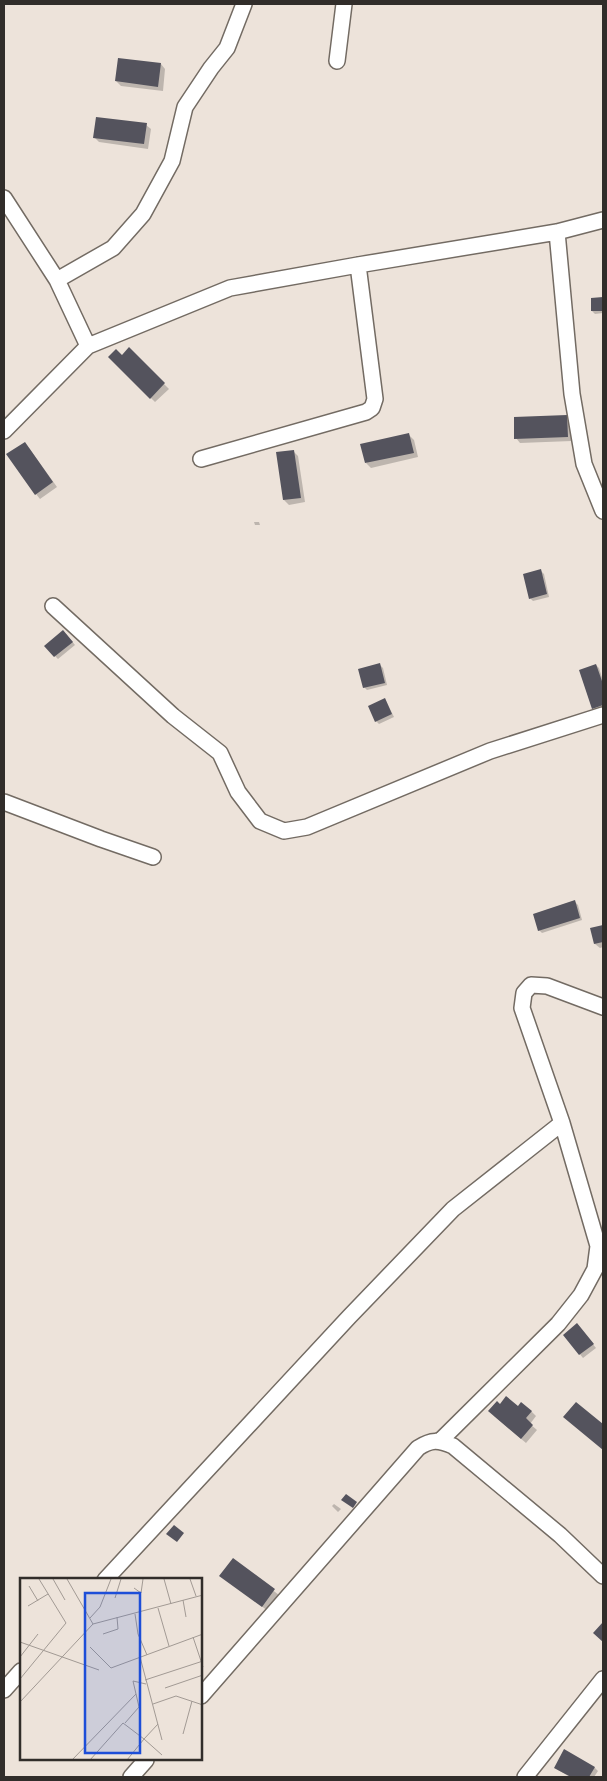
<svg xmlns="http://www.w3.org/2000/svg" width="607" height="1781" viewBox="0 0 607 1781" font-family="Inter,sans-serif">
<rect width="100%" height="100%" fill="#ede3da"/>
<path fill="#0003" d="M161,64l4,5 -2,22 -42,-5 -5,-5z
M146,125l5,4 -3,20 -49,-7 -4,-4z
M592,299h11v14l-8,1 -3,-3z
M129,349l40,40 -14,13 -46,-45 13,-1z
M566,417l5,5 1,19 -52,2 -4,-5z
M409,435l5,5 4,17 -47,11 -5,-5z
M29,448l28,39 -17,12 -4,-5z
M293,451l5,5 7,46 -16,3 -5,-5z
M254,522h5l1,3h-5z
M541,571l3,3 5,23 -16,4 -3,-3z
M66,634l9,11 -17,14 -3,-3z
M380,665l3,3 4,17 -20,5 -3,-3z
M596,665l3,3 4,13v28l-7,2 -3,-3z
M385,699l9,18 -15,7 -3,-3z
M575,902l3,3 4,15 -40,13 -3,-3z
M603,926v21l-3,1 -5,-4 -4,-15z
M580,1328l16,20 -13,10 -19,-23z
M500,1406l18,2 13,3 5,5 -6,8 7,6 -11,13 -32,-27z
M334,1504l7,5 -3,3 -6,-6z
M233,1560l46,35 -11,16 -47,-35z
M565,1751l30,17 3,3 -4,6h-24l-12,-7 -3,-3z"/>
<path fill="#54535d" d="M118,58l43,5 -3,24 -43,-6z
M96,117l51,6 -3,21 -51,-6z
M603,297v14h-12v-13z
M129,347l36,36 -15,16 -42,-42 8,-8 6,6z
M567,415l1,22 -54,2v-22z
M409,433l5,20 -49,10 -5,-19z
M25,442l28,40 -18,13 -29,-41z
M294,450l7,48 -18,2 -7,-48z
M541,569l6,25 -18,5 -6,-25z
M63,630l10,12 -19,15 -10,-11z
M380,663l5,20 -22,5 -5,-19z
M596,664l7,20v21l-11,4 -13,-39z
M385,698l7,16 -17,8 -7,-16z
M575,900l5,18 -42,13 -5,-17z
M603,925v17l-9,2 -4,-16z
M577,1323l17,21 -15,11 -16,-20z
M506,1396l12,10 3,-4 11,9 -6,7 7,7 -12,14 -33,-28 9,-10 3,3z
M576,1402l27,22v26l-40,-33z
M346,1494l11,8 -4,6 -12,-8z
M174,1525l10,8 -7,9 -11,-8z
M233,1558l42,31 -13,18 -43,-31z
M603,1622v20l-10,-9z
M564,1749l31,18 -6,10h-18l-17,-9z"/>
<g fill="none" stroke-linecap="round" stroke-linejoin="round">
<defs>
<path id="street" d="M337,61l7,-57
M4,198l53,82 31,66
M557,232l15,162 12,70 19,47
M57,280l56,-32 30,-34 29,-53 13,-54 26,-39 16,-20 17,-44
M4,431l84,-85 142,-58 128,-23 199,-33 46,-12
M201,459l165,-47 6,-4 3,-9 -17,-134
M53,606l120,110 47,37 18,39 22,29 24,10 23,-4 183,-76 113,-36
M4,802l97,37 52,18
M440,1441l118,-117 23,-29 14,-26 3,-23 -36,-123
M105,1580l244,-263 104,-108 109,-86 -40,-115 2,-15 7,-8 16,1 56,21
M4,1690l17,-19
M201,1696l217,-248c14,-9 20,-8 35,-2l107,89 43,41
M131,1777l15,-17
M525,1777l78,-98"/>
</defs>
<use href="#street" stroke="#736b63" stroke-width="18"/>
<use href="#street" stroke="#fff" stroke-width="15"/>
</g>
<g transform="translate(20 1578)">
<rect width="182" height="182" fill="#ede3da"/>
<path fill="none" stroke="#a29a94" stroke-width="1" d="M33,1l12,21M47,1l26,45M144,1l7,25M170,1l6,17M9,8l9,15M114,10l7,5 2,-14M95,20l6,-19M163,22l3,17M8,28l20,-12M138,30l11,38M115,36l3,20 9,21M70,40l10,-11 11,-28M83,56l15,-5 -1,-12M173,59l10,30M0,64l79,28M70,69l21,21 92,-34M0,79l18,-23M120,79l22,83M0,101l46,-56 -27,-44M125,102l58,-19M145,110l38,-13M0,124l73,-78 110,-29M133,126l23,-8 27,9M105,145l14,-16 -3,-13M163,156l9,-33M52,182l64,-66 -3,-13 13,3M70,182l33,-37 21,16 14,-15M107,182l17,-21 18,16"/>
<path fill="#1d4ed8" fill-opacity="0.15" stroke="#1d4ed8" stroke-width="2.5" d="M65,15h55v160h-55z"/>
<rect width="182" height="182" fill="none" stroke="#312d2a" stroke-width="2.5"/>
</g>
<rect width="607" height="1781" fill="none" stroke="#312d2a" stroke-width="10"/>
</svg>
